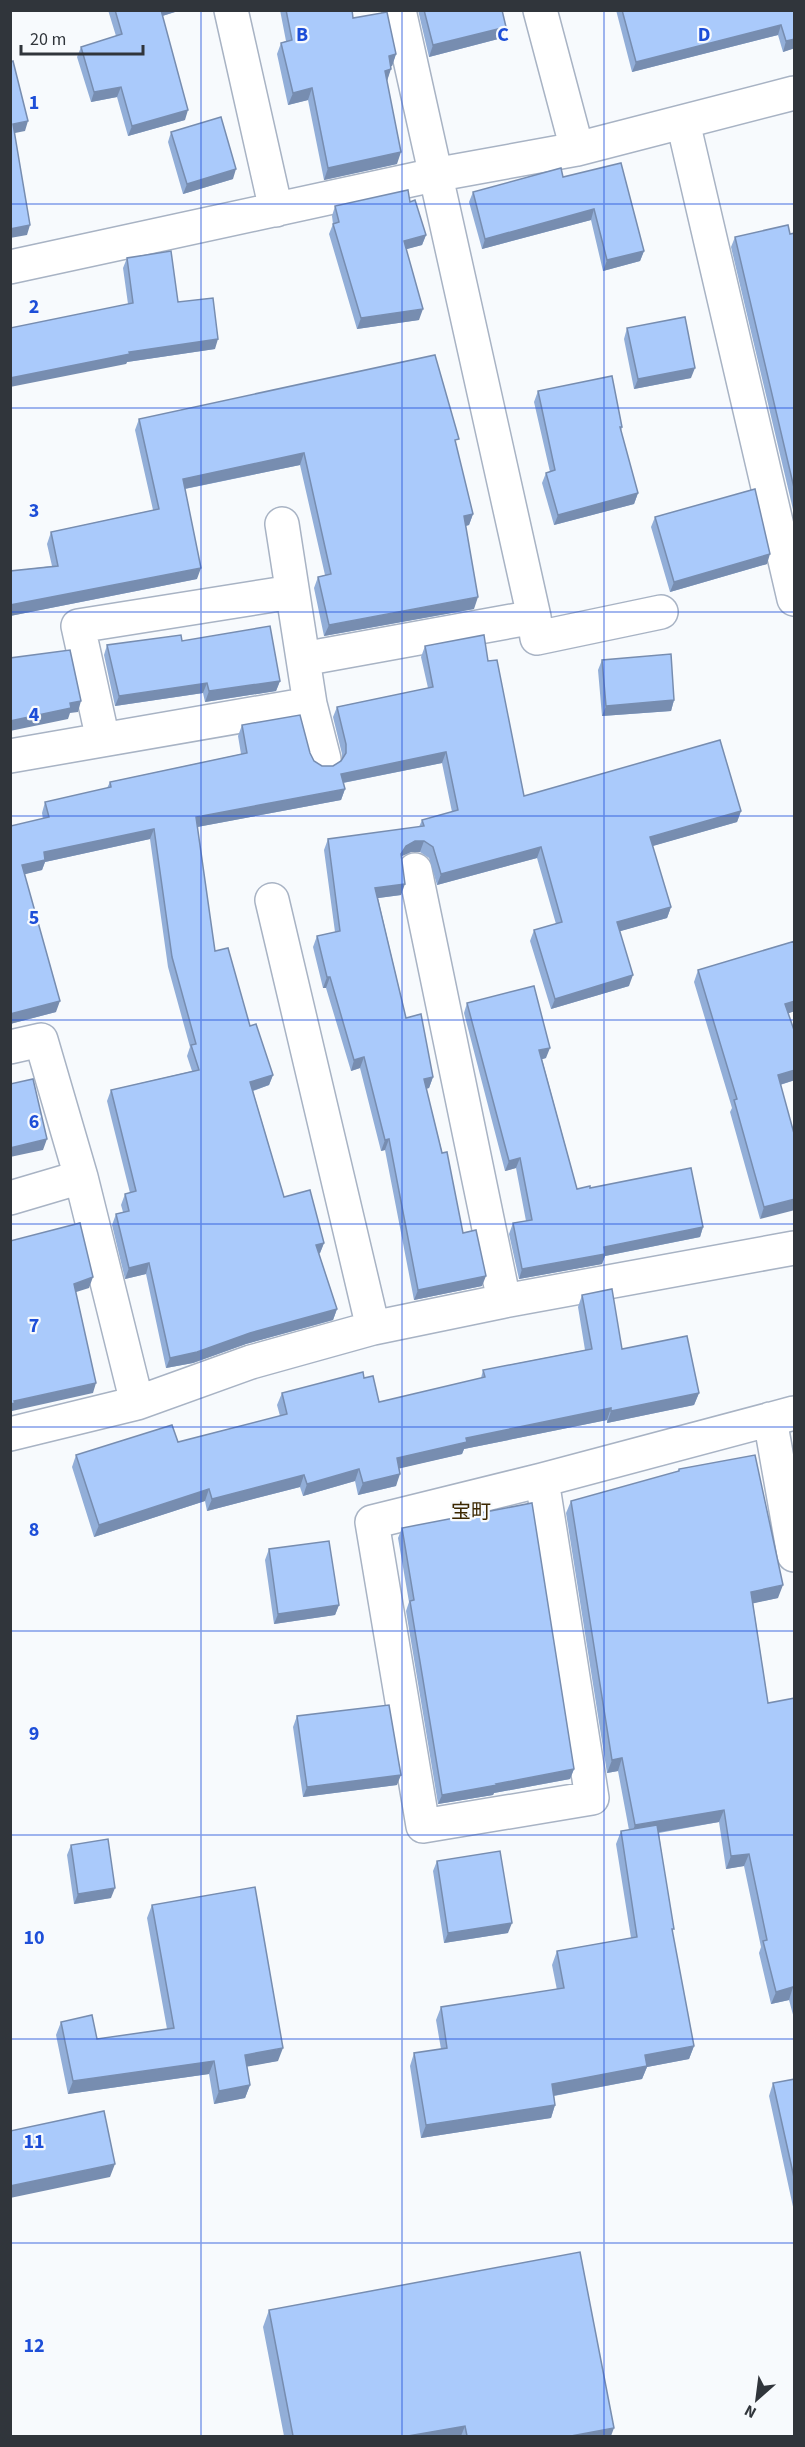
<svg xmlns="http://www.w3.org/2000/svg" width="805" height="2447" viewBox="0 0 805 2447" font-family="'Source Sans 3','Noto Sans JP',sans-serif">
<rect width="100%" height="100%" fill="#f7fafd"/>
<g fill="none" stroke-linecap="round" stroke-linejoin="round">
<defs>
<path id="minor" d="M231,10l45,200
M399,10l135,607 3,21 124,-26
M540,10l37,139
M683,122l111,477
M10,267l424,-92 143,-26 217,-56
M282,524l28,180 14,55
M303,659l231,-42
M103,740l-25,-114 214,-34
M10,756l300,-52
M415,870l89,431
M272,900l101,428
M10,1047l31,-7 40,137 56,226
M10,1198l71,-21
M770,1419l24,136
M10,1434l127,-31 114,-41 122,-34 131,-27 290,-53
M542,1480l50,318 -169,28 -51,-304 170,-42 252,-67"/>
</defs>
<use href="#minor" stroke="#a8b3c4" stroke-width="36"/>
<use href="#minor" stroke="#fff" stroke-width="33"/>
</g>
<path fill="#92aed8" d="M108,10h68l-1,2 -13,4 23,104 -57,16 -11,-39 -26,5 -14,-45 4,-10 35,-11z
M280,10h72l1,8 43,36 -4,12h-1l-4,15 10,83 -73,16 -16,-80 -20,5 -11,-51 4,-11 5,-2z
M418,10h84l4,17 -4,11 -73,19z
M616,10h179v38l-12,4 -5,-17 -146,37z
M171,132l62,47 -50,15 -15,-52z
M563,177l81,74 -4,10 -37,10 -12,-51 -109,29 -13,-47 4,-10z
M410,202l16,33 -4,10 -16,4 13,71 -62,9 -28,-95 4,-10 -1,-8 3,-10z
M795,233v285l-64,-271 4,-10z
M127,258l51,44 37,47 -88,13 -1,2 2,-60 -5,-36z
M627,328l64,50 -57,11 -10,-50z
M538,391l84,36 -1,4 17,62 -4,11 -80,21 -12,-42 4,-10 4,-1 -16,-70z
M139,419l317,27 17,68 -4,11 -3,1 8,83 -150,27 -10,-48 4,-11 7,-2 -25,-110 -115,24 12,90 -187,37v-45l42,-5 -5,-22 4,-12 102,-22 -18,-80z
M655,517l112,47 -97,28 -19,-65z
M182,641l98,40 -4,10 -71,11 -2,-9 -88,13 -11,-51 3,-10z
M425,646l63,15 36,135 217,15 -4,11 -85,24 19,61 -4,11 -47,13 9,55 -78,23 -21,-68 4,-11 22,-6 -19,-66 -100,27 -8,-27 -9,-6h-9l-9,4 -1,39 -23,3 28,120 27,59 -4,11 -3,1 37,144 19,53 -68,14 -29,-150 -4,1 -21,-83 -9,3 -25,-83h-3l-10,-41 4,-11 18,-4 -11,-82 4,-11 91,-12 3,-7 30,-8 -10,-49 -99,20 2,6 -4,11 -144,27 18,124 58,124 -4,10 -16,6 31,106 40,46 -4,10 -1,1 18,55 -4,11 -87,24 -53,19 -27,5 -20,-94 -21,5 -13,-54 4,-11 7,-2 -2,-7 4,-11 5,-1 -23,-92 4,-11 81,-19 -5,-15 3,-9 -22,-80 -18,-128 -105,23 -3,8 -18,4 32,138 -46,12v-199l1,1 32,-7 -1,-6 3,-11 62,-14 3,-6 131,-28 -3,-18 4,-11 68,28 4,8 8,5h11l9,-6v-6l-9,-37 4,-10 91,-19 -7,-31z
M602,660l72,40 -3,11 -69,5 -4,-46z
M795,941v70l-7,2 7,67 -15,5 15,52 -35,82 -30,-107 2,-4 -38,-126 4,-12z
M467,1003l79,55 -4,1 35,130 13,-1 113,39 -3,10 -95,19 -3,8 -83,15 -10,-45 4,-11 13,-2 -10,-53 -11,3 -41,-158z
M582,1295l40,54 77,44 -5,12 -87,18v-3l-143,29 -2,5 -63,14 -3,18 -38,9 -3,-14 -52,15 -3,-9 -93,24 -2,-10 -111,36 -22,-70 4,-12 102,-13 102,-26 -3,-11 5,-12 82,-15 15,24 102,-24 2,-8 102,-20 -7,-43z
M679,1469l99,129 -25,5 15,100 27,-5v324l-6,-22 -18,4 -12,-51 2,-6 -17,-81 -18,3 -7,-47 -60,11 13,100 22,113 -5,13 -42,8 -5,12 -88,17 1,9 -4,13 -130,20 -11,-72 4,-13 27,-4 -5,-29 5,-13 116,-17 -5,-25 5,-14 74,-13 -15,-94 5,-13 8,-1 -11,-59 -11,2 -41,-260 5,-12 107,-29z
M402,1528l172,241 -4,10 -76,14 -1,2 -55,9 -32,-193 3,-9 -11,-64z
M269,1549l70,56 -4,10 -61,9 -9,-64z
M297,1716l100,69 -94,12 -10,-70z
M71,1845l40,53 -37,6 -7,-49z
M437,1861l71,72 -64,10 -11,-72z
M152,1905l126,156 -31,5 3,19 -5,13 -31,6 -5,-30 -141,20 -12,-59 5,-13 36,17 70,-10 -20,-111z
M795,2079v137l-26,-120 4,-13z
M269,2310l342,126h-327l-21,-109z"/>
<path fill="#778db0" d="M159,10h17l-1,2 -19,6z
M781,25l-3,10 -146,37 4,-10z
M506,27l-4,11 -73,19 4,-12z
M795,39v9l-12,4 3,-11z
M396,54l-4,12 -7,2 4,-12z
M391,69l-4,12 -6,1 4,-11z
M121,87l-4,10 -26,5 3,-10z
M312,88l-4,12 -20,5 5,-12z
M188,110l-3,10 -57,16 4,-10z
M28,121l-3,10 -15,3 3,-10z
M401,152l-4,12 -73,16 4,-12z
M236,169l-3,10 -50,15 4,-10z
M594,209l-3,11 -109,29 3,-10z
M30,225l-3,10 -17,3v-9z
M426,235l-4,10 -22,6 4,-10z
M644,251l-4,10 -37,10 4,-11z
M423,309l-4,11 -62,9 4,-11z
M218,339l-3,10 -88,13 -1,2 -116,23v-9l119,-26z
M695,368l-4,10 -57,11 4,-10z
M304,453l-4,12 -121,25 4,-11z
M638,493l-4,11 -80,21 4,-10z
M473,514l-4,11 -9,2 4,-11z
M770,554l-3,10 -97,28 4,-10z
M201,568l-4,11 -187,37v-11z
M478,597l-4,12 -150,27 5,-11z
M280,681l-4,10 -71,11 4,-11z
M207,683l-4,10 -88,13 4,-10z
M674,700l-3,11 -69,5 4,-10z
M81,701l-3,11 -8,1 -2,6 -58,12v-10l60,-18z
M446,752l-4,11 -105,21 4,-10z
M345,789l-4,11 -149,28 4,-11z
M741,811l-4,11 -91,26 4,-11z
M154,829l-4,10 -105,23 -3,8 -24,6 4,-11 22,-13z
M415,841h9l-4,11h-9l-9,4 -5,9 4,-11 5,-8z
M541,847l-4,11 -100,27 4,-11z
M405,884l-4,11 -30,4 4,-11z
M671,907l-4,11 -53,15 3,-11z
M633,975l-4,11 -78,23 4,-10z
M327,977h3l-4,11h-3z
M60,1001l-4,11 -46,12v-10z
M795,1001v10l-14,5 4,-12z
M550,1048l-4,10 -10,3 3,-11z
M364,1057l-4,11 -9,3 3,-11z
M795,1070v10l-22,7 5,-12z
M273,1075l-4,10 -23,8 4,-11z
M433,1077l-4,11 -9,2 4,-11z
M47,1139l-4,11 -33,7v-9z
M389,1139l-4,11 -4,1 4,-11z
M520,1158l-4,10 -11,3 4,-10z
M795,1199v11l-35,9 4,-12z
M703,1227l-3,10 -95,19 -3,8 -83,15 3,-10 82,-22z
M324,1243l-4,10 -8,2 4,-10z
M149,1263l-3,11 -21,5 4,-11z
M486,1276l-4,10 -68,14 4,-10z
M93,1277l-4,11 -19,6 4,-10z
M337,1309l-4,11 -87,24 -53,19 -27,5 4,-10 80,-25z
M96,1383l-3,10 -81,18 -2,2v-9l4,-3z
M699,1393l-5,12 -87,18 4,-12z
M611,1408l-4,12 -143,29 -2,5 -69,16 4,-12 69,-20z
M359,1469l-4,12 -52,15 4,-12z
M400,1474l-4,12 -38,9 5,-12z
M304,1475l-4,12 -93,24 5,-12z
M209,1489l-4,12 -111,36 5,-12z
M783,1585l-5,13 -32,7 5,-13z
M339,1605l-4,10 -61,9 4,-10z
M622,1758l-4,13 -11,2 5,-13z
M574,1769l-4,10 -76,14 -1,2 -55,9 4,-9z
M401,1775l-4,10 -94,12 4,-10z
M724,1810l-5,12 -89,15 5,-12z
M749,1854l-5,12 -18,3 5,-13z
M115,1888l-4,10 -37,6 4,-10z
M512,1923l-4,10 -64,10 4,-10z
M793,1987l-4,13 -18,4 5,-12z
M694,2046l-5,13 -42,8 -5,12 -95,18 5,-13 93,-29z
M283,2048l-5,13 -38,7 5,-13z
M214,2061l-5,13 -141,20 5,-13z
M250,2085l-5,13 -31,6 5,-13z
M555,2105l-4,13 -130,20 5,-13z
M115,2164l-5,13 -100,21v-12z
M465,2426l-4,10h-53z
M614,2428l-3,8h-40z"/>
<path fill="#aacafb" stroke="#778db0" stroke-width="1.5" d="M115,10h46l27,100 -56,16 -11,-39 -27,5 -13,-45 41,-13z
M286,10h66l1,8 34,-6 9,42 -7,2 2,13 -6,2 16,81 -73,16 -16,-80 -19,5 -12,-50 11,-3z
M424,10h78l4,17 -73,18z
M622,10h173v29l-9,2 -5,-16 -145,37z
M13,61l15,60 -15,3 17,101 -20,4v-167z
M221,117l15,52 -49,15 -16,-52z
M621,163l23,88 -37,9 -13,-51 -109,30 -12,-47 88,-24 2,9z
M408,190l2,12 5,-2 11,35 -22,6 19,68 -62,9 -28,-94 6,-2 -4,-16z
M788,225l2,9 5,-1v259l-60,-255z
M171,251l7,51 35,-4 5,41 -89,13 1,2 -120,24v-50l123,-25 -6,-45z
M685,317l10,51 -57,11 -11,-51z
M435,355l24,84 -4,1 18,74 -9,2 14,81 -149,28 -11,-48 13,-3 -27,-121 -121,26 18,89 -191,37v-34l48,-5 -7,-34 108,-23 -20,-90z
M612,376l10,51h-2l18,66 -80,22 -12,-42 9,-3 -17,-79z
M755,489l15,65 -96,28 -19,-65z
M270,626l10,55 -71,10 -2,-8 -88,13 -12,-51 74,-10 1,6z
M484,635l4,26 9,-1 27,136 196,-56 21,71 -91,26 21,70 -54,15 16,53 -78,24 -21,-69 28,-8 -21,-75 -100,27 -8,-27 -9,-6h-9l-9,5 -5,8 4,30 -30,4 31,130 15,-4 12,63 -9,2 18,74 5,-1 16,81 13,-3 10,46 -68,14 -29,-151 -4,1 -21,-83 -10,3 -24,-83h-3l-10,-41 23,-5 -12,-92 96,-13 -2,-6 36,-10 -12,-58 -105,22 4,15 -149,28 19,134 13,-3 22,78 6,-2 17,51 -23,7 34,115 26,-7 14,53 -8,2 21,64 -87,24 -53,19 -27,6 -21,-95 -20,5 -13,-54 13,-3 -4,-17 11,-3 -25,-101 88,-20 -8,-25 5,-1 -24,-87 -18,-128 -110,23 1,8 -23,5 38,136 -50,13v-189l1,1 38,-9 -4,-15 66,-15 -1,-5 137,-29 -5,-28 58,-10 10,38 4,8 8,5h11l8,-5 5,-8v-9l-9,-37 96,-20 -8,-41z
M70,650l11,51 -11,2 1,5 -61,13v-63z
M671,654l3,46 -68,6 -4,-46z
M795,941v60l-10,3 10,29v37l-17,5 17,62v62l-31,8 -30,-107 3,-1 -39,-129z
M534,986l16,62 -11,2 38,139 13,-3v2l101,-20 12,59 -99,20 1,7 -83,15 -9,-46 19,-3 -12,-62 -11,3 -42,-158z
M33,1079l14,60 -37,9v-64z
M80,1223l13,54 -19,7 22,99 -82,18 1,2 -5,1v-163z
M612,1289l10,60 65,-13 12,57 -88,18v-3l-145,30 1,4 -70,16 3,16 -37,9 -4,-14 -52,15 -3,-9 -92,24 -3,-10 -110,36 -23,-70 96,-30 6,17 109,-28 -5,-21 81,-21 1,6 9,-2 6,26 106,-25 -2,-7 109,-21 -10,-54z
M755,1455l28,130 -32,7 17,111 27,-5v293l-2,-4 -17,5 -13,-51 4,-1 -18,-86 -18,2 -7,-46 -89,15 -13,-67 -10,2 -41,-259 108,-30v-2z
M532,1503l42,266 -78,15 1,1 -55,10 -32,-194 4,-1 -12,-72z
M329,1541l10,64 -61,9 -9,-65z
M389,1705l12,70 -94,12 -10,-71z
M657,1825l17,104h-2l22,117 -49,9 2,11 -95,18 3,21 -129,20 -12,-72 33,-5 -6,-41 123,-19 -7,-37 80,-14 -16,-106z
M108,1839l7,49 -37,6 -7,-49z
M500,1851l12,72 -64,10 -11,-72z
M255,1887l28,161 -38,7 5,30 -31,6 -5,-30 -141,20 -12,-59 31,-7 5,24 77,-11 -22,-123z
M795,2079v103l-22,-99z
M104,2111l11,53 -105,22v-55z
M580,2252l34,176 -43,8h-104l-2,-10 -57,10h-115l-24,-126z"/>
<path fill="none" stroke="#1d4ed8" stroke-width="1.5" stroke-opacity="0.55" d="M201,10v2426M402,10v2426M604,10v2426M10,204h784M10,408h784M10,612h784M10,816h784M10,1020h784M10,1224h784M10,1427h784M10,1631h784M10,1835h784M10,2039h784M10,2243h784"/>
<g text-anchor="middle" stroke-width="4.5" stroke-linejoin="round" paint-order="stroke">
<g font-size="20" fill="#3b2700" stroke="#f7fafd">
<text x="471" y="1518">宝町</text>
</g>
</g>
<g font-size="20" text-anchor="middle" font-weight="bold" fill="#1d4ed8" stroke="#f7fafd" stroke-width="4.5" stroke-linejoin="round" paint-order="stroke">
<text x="302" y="41">B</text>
<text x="503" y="41">C</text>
<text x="704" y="41">D</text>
<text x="34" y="109">1</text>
<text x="34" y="313">2</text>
<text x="34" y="517">3</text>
<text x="34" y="721">4</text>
<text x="34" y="924">5</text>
<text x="34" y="1128">6</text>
<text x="34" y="1332">7</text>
<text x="34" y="1536">8</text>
<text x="34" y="1740">9</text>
<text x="34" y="1944">10</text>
<text x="34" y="2148">11</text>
<text x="34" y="2352">12</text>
</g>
<rect width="805" height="2447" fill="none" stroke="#30353b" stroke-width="24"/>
<g transform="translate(757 2399) rotate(208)" stroke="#f7fafd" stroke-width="4.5" paint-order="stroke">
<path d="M0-4.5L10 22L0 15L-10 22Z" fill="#30353b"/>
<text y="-9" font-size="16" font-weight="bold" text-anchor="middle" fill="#30353b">N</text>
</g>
<path d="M21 45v9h122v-9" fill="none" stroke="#30353b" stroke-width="3"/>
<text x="30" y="45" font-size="18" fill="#30353b" stroke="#f7fafd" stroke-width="4.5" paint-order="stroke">20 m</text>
</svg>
